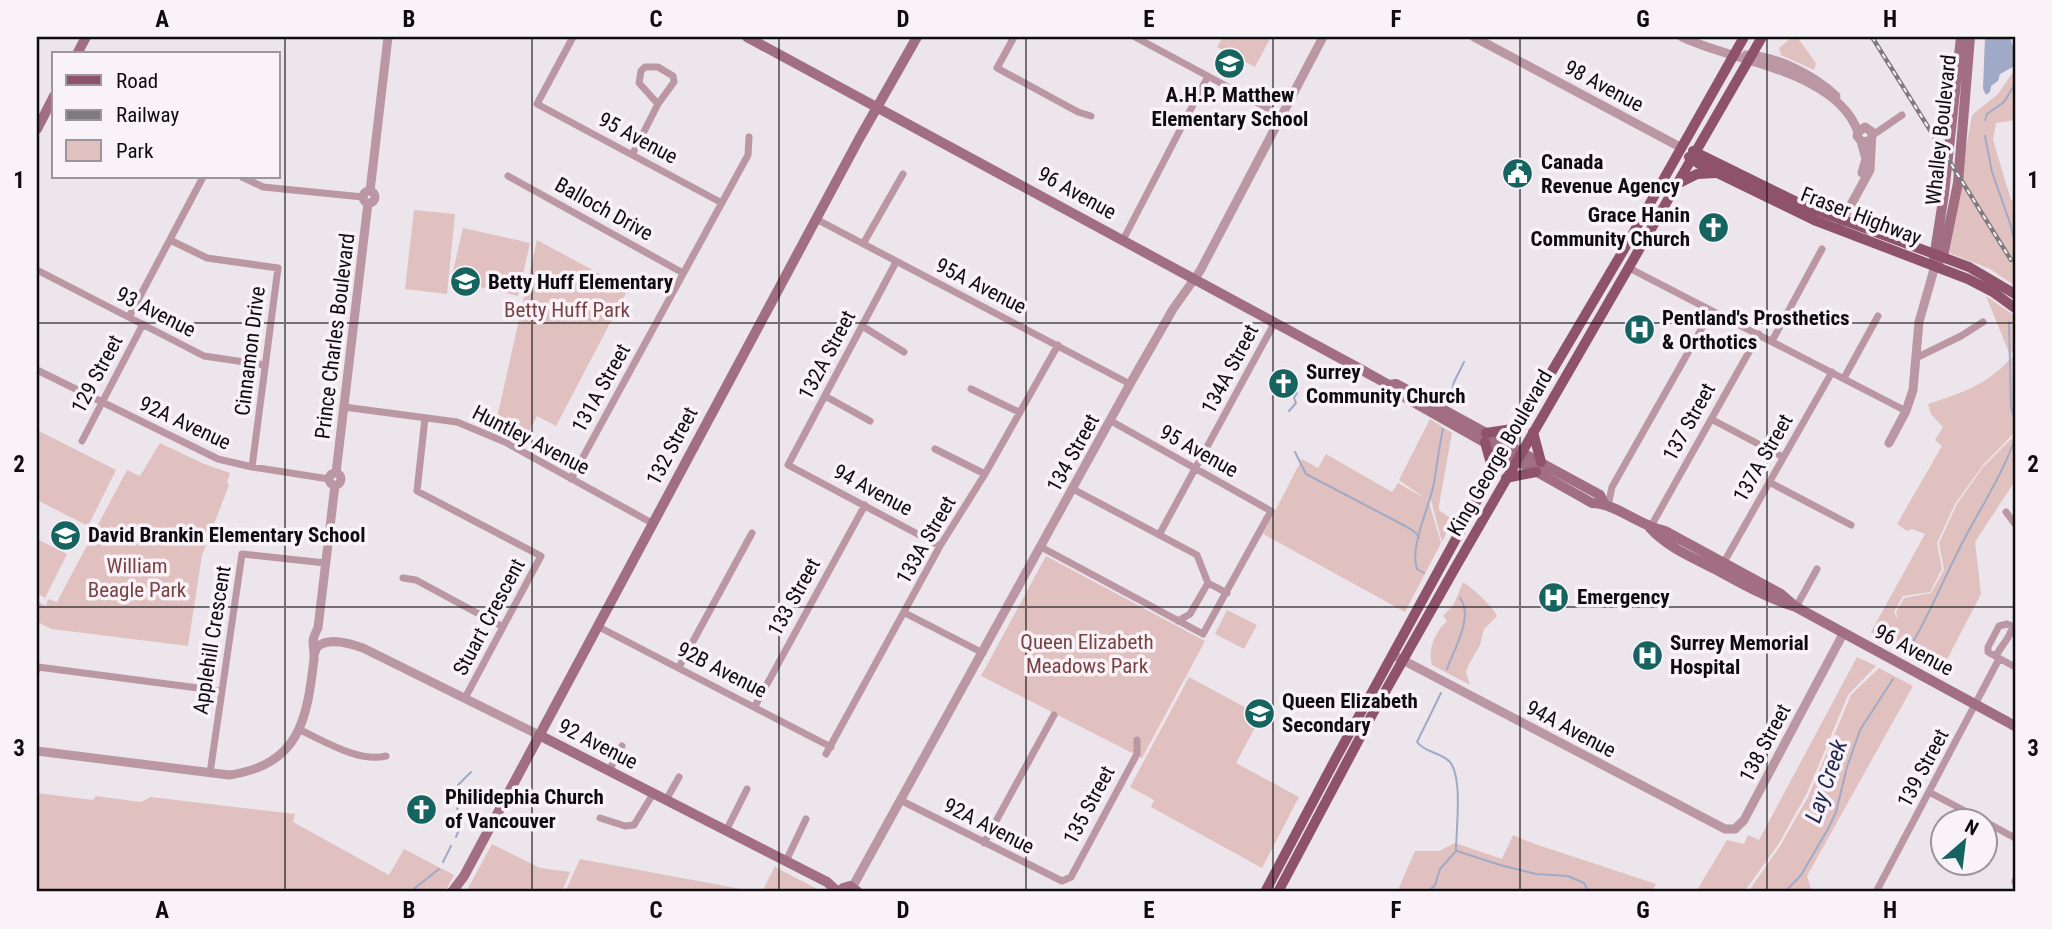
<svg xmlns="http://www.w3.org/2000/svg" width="2052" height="929" viewBox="0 0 2052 929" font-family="'Roboto Condensed',sans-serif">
<rect width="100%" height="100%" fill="#ece5ec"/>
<path fill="#e0c1bf" d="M1223,37h48l-16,30 -38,-20z
M1792,37h5l19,26 -2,7 -33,-15 -2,-7z
M2015,69v51l-19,3 -3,17 18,60 4,2v84l-25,-17 -43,-17 25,-137 26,-21z
M414,210l41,4 -8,80 -42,-5z
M463,228l67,15 -12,53 -67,-16z
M537,240l91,49 -72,137 -19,-10 -15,29 -28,-14z
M1986,296l29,20v33l-5,6z
M2015,354v78l-32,33 -28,39 -18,39 5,26 -12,23 -27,4 -9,16 4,8 -2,-8 8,-14 27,-5 13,-23 -5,-27 18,-39 26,-37 32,-32v46l-40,61 6,52 -40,77 -54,-30 5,-10 -6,9 -15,-8 54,-98 -13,-5 -5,2 -10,-7 45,-78 -7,-6 8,-13 -12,-13 -3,-10c39,-13 59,-19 87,-50z
M1430,419l22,14 -13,72v5l14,10 -11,22 -11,-42 -3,-1 13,44 -36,69 -142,-78 39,-75 16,9 8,-14 66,38 6,-9 28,16 -27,-19z
M37,430l79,40 -28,56 -51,-26z
M160,443l44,21 26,9 -3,9 2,3 -27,70 -14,91 -136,-17 -15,-7v-21l9,5 2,-7 9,3 70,-132 13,6z
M37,539l30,15 -22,44 -8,-5z
M1046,556l159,85 -63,117 -161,-82z
M1463,582c9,6 30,24 34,34l-13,13 -4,16 -12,21 -2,6 4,13 -38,-20c-5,-16 4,-34 15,-44l-4,-5 11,-12z
M1227,610l30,15 -13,24 -29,-15z
M1857,657l19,9 -28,29 -41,98 -29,52 -34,47h-48l31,-52 17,4 4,-9 11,5z
M1879,668l34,18 -106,190 5,16h-64l32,-46 28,-49 43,-102z
M1189,677l72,39 -25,47 63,34 -37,71 -111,-61 3,-7 -24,-13z
M37,793l56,7 3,-4 45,6 10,-5 144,17 -2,8 96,53 15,-26 50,26 -9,17h-408z
M1513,835l19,8 124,41 -4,8h-194l-15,-3 -3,3h-43l18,-41h24l16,-8 47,16z
M492,844l48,24 30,4 -8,20h-96z
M580,859l177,33h-192z
M775,866l2,2 46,24h-61z"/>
<path fill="#a0a9c5" d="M1985,37h25l5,17 -2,13 -13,7 -2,7 -7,5 -1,6 -4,3 -3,-6z"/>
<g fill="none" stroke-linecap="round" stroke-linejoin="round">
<path stroke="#a0a9c5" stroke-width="2" d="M1985,120l2,-6 17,-12 11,-18
M1985,136l7,36 18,51 5,20
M2009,322l2,86 4,11
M1448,404l6,-22 10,-20
M1289,411l7,-8 -2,-5 3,-5
M1295,452l11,22 103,54 7,5 3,5
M1424,573l-7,-4c-8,-22 13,-63 17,-86 3,-18 5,-36 9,-54
M1909,649c23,-38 38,-79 59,-117 17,-31 35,-60 47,-93
M1447,669c7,-20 27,-52 13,-71
M457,797l1,-12 13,-13
M456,837l5,-12 -4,-18
M1457,851l43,14 36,9 32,2 16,7 5,9
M443,862l8,-16
M410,892l29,-23
M1428,892l7,-7 5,-16 16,-18c0,-20 7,-73 -6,-89 -9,-10 -25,-9 -33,-20l24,-49
M1785,892l16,-17 27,-46 8,-17 11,-45 13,-37 33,-51"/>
<path stroke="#ba97a3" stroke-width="7" d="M573,37l-36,67 185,99
M1014,37l-17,31 81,44 13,4
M1135,37l147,79
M1873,135l29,-20
M632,155l26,-51 16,-22 -1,-6 -15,-9h-13l-4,4 -2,12 19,21
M508,176l175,97
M242,177l21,10 100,10
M816,219l314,165
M170,240l37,18 71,10 -26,199
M1123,240l85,-164
M863,244l40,-70
M896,262l-108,203 152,81
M1629,268l277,143
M37,270l167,86 61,9
M129,317l74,-140
M862,326l42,26
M1772,341l50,-92
M1916,358l45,-22 22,-14
M37,370l181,89 34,8 77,12
M1844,378l34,-62
M971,389l48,23
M825,396l45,25
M344,407l113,15 48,20 147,81
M425,418l-8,73 124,65 -76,142
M1711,419l72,38
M82,441l61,-117
M935,449l50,25
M571,479l177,-324 1,-18
M1769,482l82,43
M1073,489l124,66 11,28 -18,31 -12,7
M1608,506l4,-19 99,-175
M2006,512l9,12
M1650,528l109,-194
M1159,535l116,-213
M1041,547l162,87 68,-123 -160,-90
M1724,562l108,-190
M403,578l13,2 87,47
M1208,583l19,10
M1796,607l21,-38
M905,613l78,40
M597,626l234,121
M1996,656c4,-9 16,-20 16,-30l-5,-2 -8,2 -11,21v5l27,15
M679,667l73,-134
M37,670l1,-3 183,24
M755,706l110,-201
M300,730c25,11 59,33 86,26
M826,754l114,-208 45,-72 73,-129
M609,771l13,-25
M210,773l32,-219 83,9
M1929,792l53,28
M666,800l13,-23
M902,801l160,80 9,-4 66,-123v-14
M600,818l25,8 9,-1 19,-31
M1986,822l29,16
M726,831l21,-42
M984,843l70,-128
M786,861l20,-42
M2015,882v-1
M1876,892l123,-233"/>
<path stroke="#ba97a3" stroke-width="9" d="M1474,37l206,110
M1682,37c51,25 154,33 176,95
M1746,55c31,1 68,20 90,41
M1861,141l5,18 -4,14
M370,191l18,-154
M363 197a6 6 0 1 1 12 0a6 6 0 1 1-12 0Z
M1841,223l29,-53 2,-38 -7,-5 -7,5 -1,4 4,5 7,1 4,-5
M1889,443l17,-32 7,-21 6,-68 16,-56
M329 479a6 6 0 1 1 12 0a6 6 0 1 1-12 0Z
M336,473l32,-270
M314,655l3,-8c12,-10 32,-4 46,1l176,87
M1397,657l328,172h10l9,-9 99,-186
M37,751l192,24c71,-10 78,-56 85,-116 1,-17 -5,-14 4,-31l17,-143
M853,886l277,-502 43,-75 27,-38 123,-234"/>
<path stroke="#a26f82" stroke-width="10" d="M747,37l615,333 27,15 7,-1 204,111 4,8
M77,54l9,-17
M37,129l17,-33
M1934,258l10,-64 17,-157
M1937,263l6,-7 15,-73 12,-146
M1389,385l3,5 200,113c26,1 47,23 73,28l116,63 15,13
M1650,528c17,19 43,30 65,41 27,15 52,29 81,38l219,119
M539,735l288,147 11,10
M452,892l12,-16 395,-737 58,-102
M841,892l2,-4 7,-2 8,6"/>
<path stroke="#8f526b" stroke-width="10" d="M1693,151l110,54 166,62 46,27
M1689,157l12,8 113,55 154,59 25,13 22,16
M1679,183l18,-9 19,-1
M1533,432l8,30
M1486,433l33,-5
M1485,442l8,29
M1506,478l30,-6
M1265,892l71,-134 157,-287 130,-220 121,-214
M1278,892l95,-179 82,-145 307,-531"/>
<defs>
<path id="rail" d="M1872,37l139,223"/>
</defs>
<use href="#rail" stroke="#7f7a7f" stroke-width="4.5"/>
<use href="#rail" stroke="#f9f2f9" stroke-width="2" stroke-dasharray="5" stroke-linecap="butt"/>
</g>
<path fill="none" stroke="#0e0c0e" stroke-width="2" stroke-opacity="0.55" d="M285,37v855M532,37v855M779,37v855M1026,37v855M1273,37v855M1520,37v855M1767,37v855M37,323h1978M37,607h1978"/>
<defs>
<symbol id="school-disc" viewBox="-11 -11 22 22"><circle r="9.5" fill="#166460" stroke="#f9f2f9"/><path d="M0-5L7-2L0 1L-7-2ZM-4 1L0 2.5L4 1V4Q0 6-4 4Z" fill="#fff"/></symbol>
<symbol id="civic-disc" viewBox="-11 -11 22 22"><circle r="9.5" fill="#166460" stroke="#f9f2f9"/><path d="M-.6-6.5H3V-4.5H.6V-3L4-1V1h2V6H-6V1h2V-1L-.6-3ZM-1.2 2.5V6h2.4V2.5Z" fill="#fff"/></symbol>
<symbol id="church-disc" viewBox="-11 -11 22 22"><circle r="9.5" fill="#166460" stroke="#f9f2f9"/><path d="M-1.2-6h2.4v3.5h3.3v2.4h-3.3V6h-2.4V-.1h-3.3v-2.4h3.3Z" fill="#fff"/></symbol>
<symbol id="hospital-disc" viewBox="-11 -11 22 22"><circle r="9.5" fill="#166460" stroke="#f9f2f9"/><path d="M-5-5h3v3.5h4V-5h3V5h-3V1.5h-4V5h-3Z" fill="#fff"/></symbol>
</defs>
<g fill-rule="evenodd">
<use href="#school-disc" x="1212" y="46" width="35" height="35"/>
<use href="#civic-disc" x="1500" y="156" width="35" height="35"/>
<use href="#church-disc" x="1696" y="210" width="35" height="35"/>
<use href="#school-disc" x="448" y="264" width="35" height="35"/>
<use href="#hospital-disc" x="1622" y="312" width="35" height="35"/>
<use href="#church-disc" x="1266" y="366" width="35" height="35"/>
<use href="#school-disc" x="48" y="518" width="35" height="35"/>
<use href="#hospital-disc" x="1536" y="580" width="35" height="35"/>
<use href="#hospital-disc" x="1630" y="638" width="35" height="35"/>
<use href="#school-disc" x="1242" y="696" width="35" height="35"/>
<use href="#church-disc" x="404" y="792" width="35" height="35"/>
</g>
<g text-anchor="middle" stroke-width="7" stroke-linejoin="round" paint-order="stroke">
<g font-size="21" fill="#0e0c0e" stroke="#f9f2f9">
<text transform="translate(1604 86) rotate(28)" y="7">98 Avenue</text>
<text transform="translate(1941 130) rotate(-84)" y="7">Whalley Boulevard</text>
<text transform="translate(638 138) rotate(28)" y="7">95 Avenue</text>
<text transform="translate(1077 193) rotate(29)" y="7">96 Avenue</text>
<text transform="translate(604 209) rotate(29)" y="7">Balloch Drive</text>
<text transform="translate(1861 216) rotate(21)" y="7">Fraser Highway</text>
<text transform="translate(981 286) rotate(27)" y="7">95A Avenue</text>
<text transform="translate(156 312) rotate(27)" y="7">93 Avenue</text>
<text transform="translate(335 336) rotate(-83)" y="7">Prince Charles Boulevard</text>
<text transform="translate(250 351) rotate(-83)" y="7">Cinnamon Drive</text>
<text transform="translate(827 355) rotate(-62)" y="7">132A Street</text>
<text transform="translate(1230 369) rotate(-62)" y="7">134A Street</text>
<text transform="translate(97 374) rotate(-62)" y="7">129 Street</text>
<text transform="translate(601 388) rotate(-61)" y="7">131A Street</text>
<text transform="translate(1689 422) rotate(-61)" y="7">137 Street</text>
<text transform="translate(185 423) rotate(25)" y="7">92A Avenue</text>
<text transform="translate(531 440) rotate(27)" y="7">Huntley Avenue</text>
<text transform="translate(672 446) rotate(-62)" y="7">132 Street</text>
<text transform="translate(1199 451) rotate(29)" y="7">95 Avenue</text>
<text transform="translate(1073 453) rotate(-61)" y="7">134 Street</text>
<text transform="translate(1500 453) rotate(-60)" y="7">King George Boulevard</text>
<text transform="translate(1763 458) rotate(-60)" y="7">137A Street</text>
<text transform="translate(873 490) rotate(28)" y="7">94 Avenue</text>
<text transform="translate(926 540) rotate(-60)" y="7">133A Street</text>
<text transform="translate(794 597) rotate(-61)" y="7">133 Street</text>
<text transform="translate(489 617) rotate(-62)" y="7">Stuart Crescent</text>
<text transform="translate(212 640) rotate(-81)" y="7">Applehill Crescent</text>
<text transform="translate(1914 650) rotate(28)" y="7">96 Avenue</text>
<text transform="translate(722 670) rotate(27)" y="7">92B Avenue</text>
<text transform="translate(1571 729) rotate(28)" y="7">94A Avenue</text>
<text transform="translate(1765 743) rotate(-62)" y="7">138 Street</text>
<text transform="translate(598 744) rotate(27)" y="7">92 Avenue</text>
<text transform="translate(1923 768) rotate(-62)" y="7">139 Street</text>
<text transform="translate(1089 805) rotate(-62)" y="7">135 Street</text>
<text transform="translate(989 826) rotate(27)" y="7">92A Avenue</text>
</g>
<g font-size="21" font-weight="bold" fill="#0e0c0e" stroke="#f9f2f9" text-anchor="start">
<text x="1230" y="102" text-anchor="middle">A.H.P. Matthew<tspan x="1230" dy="24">Elementary School</tspan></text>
<text x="1541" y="169">Canada<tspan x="1541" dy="24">Revenue Agency</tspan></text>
<text x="1690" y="222" text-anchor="end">Grace Hanin<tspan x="1690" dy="24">Community Church</tspan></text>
<text x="488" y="289">Betty Huff Elementary</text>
<text x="1662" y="325">Pentland's Prosthetics<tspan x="1662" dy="24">&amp; Orthotics</tspan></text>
<text x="1306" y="379">Surrey<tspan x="1306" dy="24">Community Church</tspan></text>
<text x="88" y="542">David Brankin Elementary School</text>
<text x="1577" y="604">Emergency</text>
<text x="1670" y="650">Surrey Memorial<tspan x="1670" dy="24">Hospital</tspan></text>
<text x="1282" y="708">Queen Elizabeth<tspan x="1282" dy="24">Secondary</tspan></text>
<text x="445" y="804">Philidephia Church<tspan x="445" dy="24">of Vancouver</tspan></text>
</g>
<g font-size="21" fill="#784443" stroke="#f9f2f9">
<text x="567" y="317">Betty Huff Park</text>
<text x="137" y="573">William<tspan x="137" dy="24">Beagle Park</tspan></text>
<text x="1087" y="649">Queen Elizabeth<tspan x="1087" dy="24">Meadows Park</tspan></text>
</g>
<g font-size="23" font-style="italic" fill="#20284f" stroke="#f9f2f9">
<text transform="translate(1826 781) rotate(-71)" y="8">Lay Creek</text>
</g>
</g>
<rect width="2052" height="929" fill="none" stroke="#f9f2f9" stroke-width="77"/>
<rect x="52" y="52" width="228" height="126" fill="#f9f2f9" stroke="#9b969b" stroke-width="2"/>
<rect x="66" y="75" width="35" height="10" fill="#8f526b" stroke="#9b969b" stroke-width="2"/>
<text x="116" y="88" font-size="21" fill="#0e0c0e">Road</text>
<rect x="66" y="110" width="35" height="10" fill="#7f7a7f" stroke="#9b969b" stroke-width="2"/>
<text x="116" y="122" font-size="21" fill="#0e0c0e">Railway</text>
<rect x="66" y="140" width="35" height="21" fill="#e0c1bf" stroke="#9b969b" stroke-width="2"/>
<text x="116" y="158" font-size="21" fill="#0e0c0e">Park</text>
<g transform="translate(1964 842) rotate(28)"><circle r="33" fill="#f9f2f9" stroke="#9b969b" stroke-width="2"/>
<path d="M0-5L12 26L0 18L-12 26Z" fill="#166460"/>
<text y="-10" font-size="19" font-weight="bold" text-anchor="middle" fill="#0e0c0e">N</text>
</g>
<rect x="38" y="38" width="1976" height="852" fill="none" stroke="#0e0c0e" stroke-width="2.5"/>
<g font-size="23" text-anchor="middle" font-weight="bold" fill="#0e0c0e">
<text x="162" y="27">A</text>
<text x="409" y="27">B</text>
<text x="656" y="27">C</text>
<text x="903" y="27">D</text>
<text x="1149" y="27">E</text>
<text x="1396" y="27">F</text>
<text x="1643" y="27">G</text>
<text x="1890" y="27">H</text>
<text x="19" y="188">1</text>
<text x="2033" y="188">1</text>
<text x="19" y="472">2</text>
<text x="2033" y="472">2</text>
<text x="19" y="756">3</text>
<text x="2033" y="756">3</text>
<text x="162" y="918">A</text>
<text x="409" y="918">B</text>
<text x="656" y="918">C</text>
<text x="903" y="918">D</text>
<text x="1149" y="918">E</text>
<text x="1396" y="918">F</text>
<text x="1643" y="918">G</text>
<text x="1890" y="918">H</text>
</g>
</svg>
